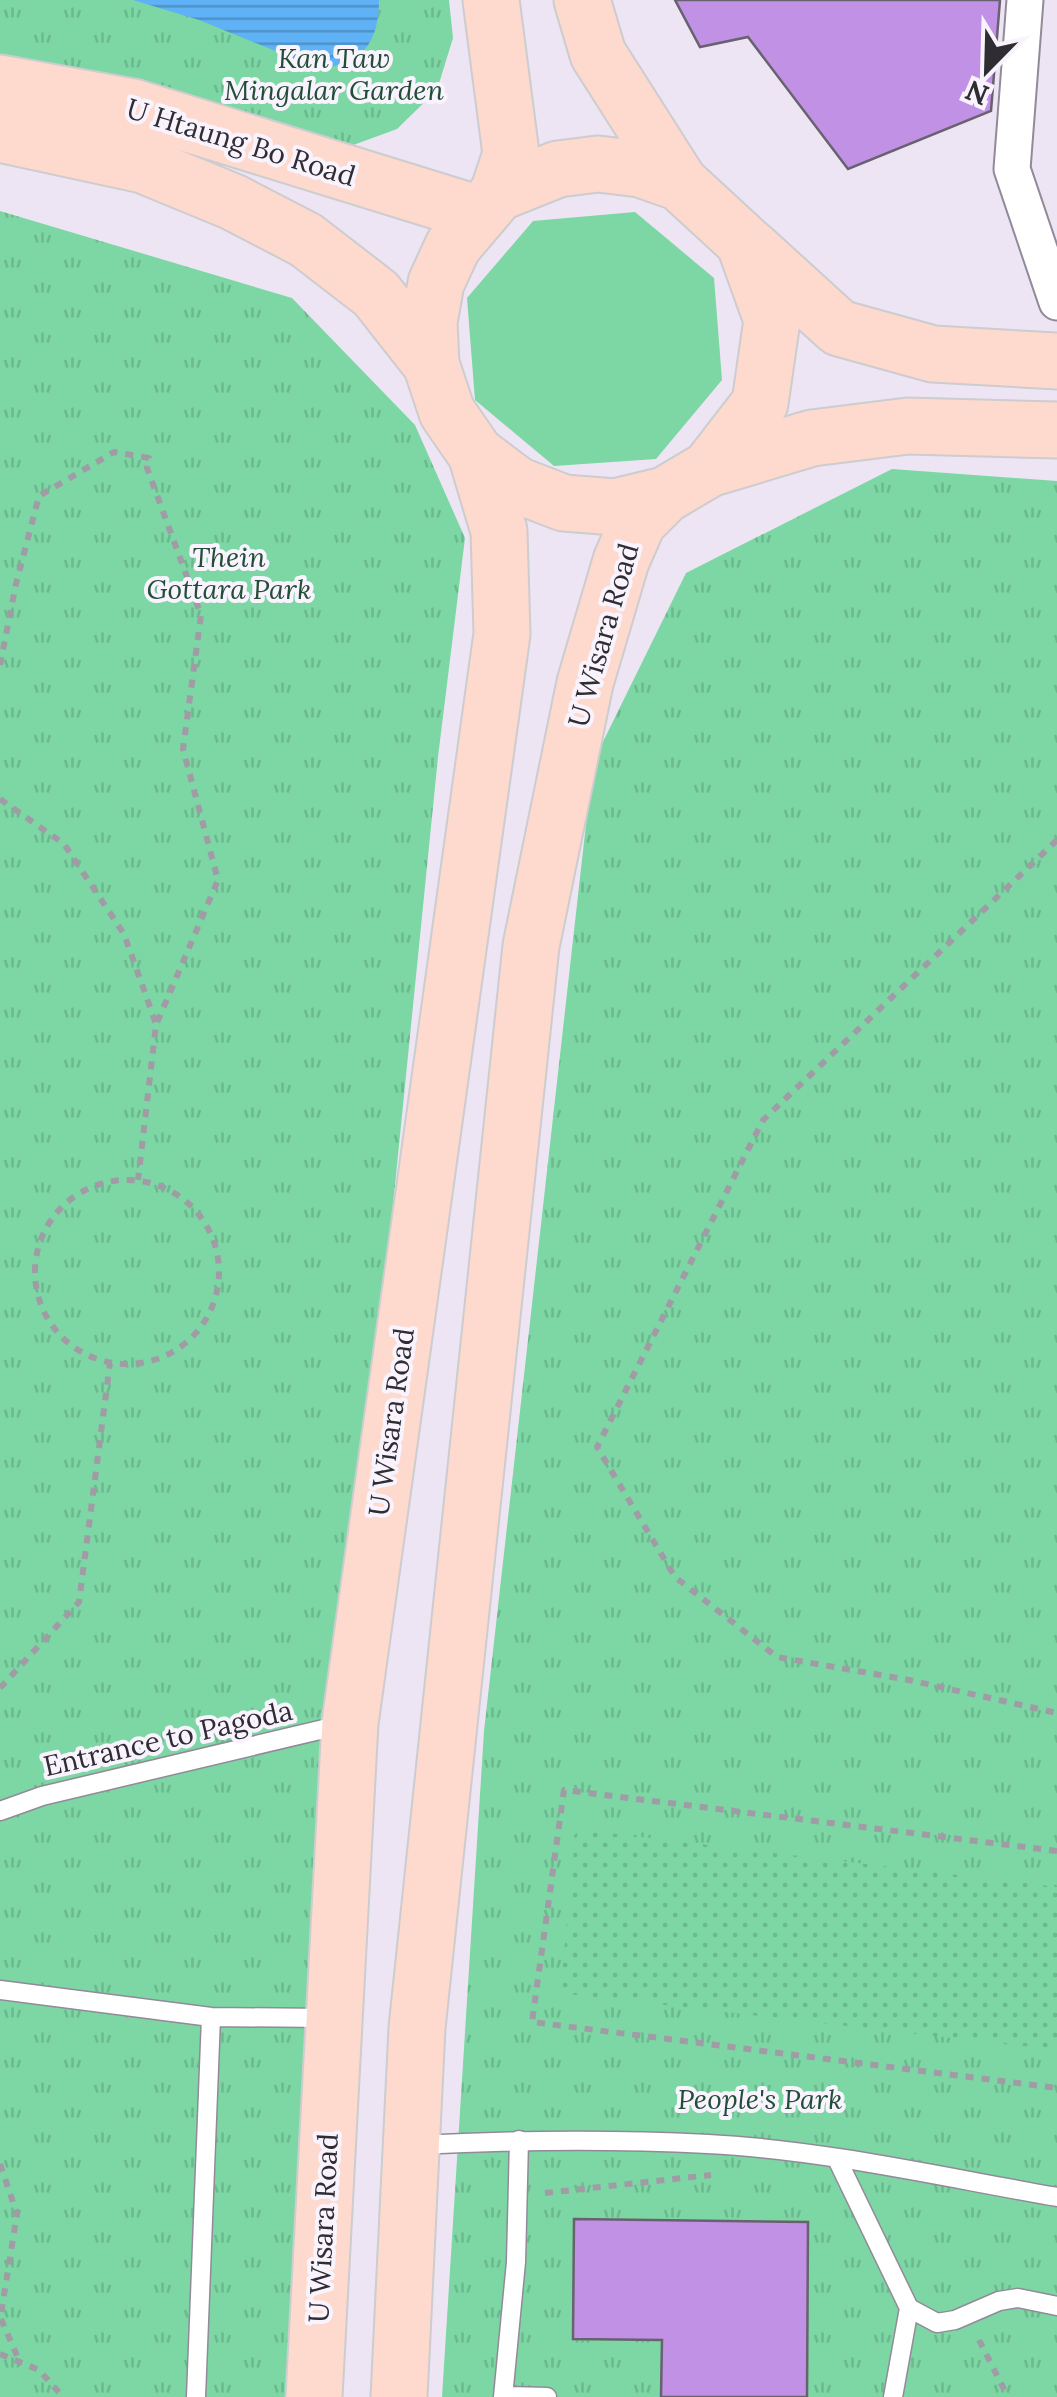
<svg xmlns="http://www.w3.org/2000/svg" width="1057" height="2397" viewBox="0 0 1057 2397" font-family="Lora,serif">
<defs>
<pattern id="park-tufts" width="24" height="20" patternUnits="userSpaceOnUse" patternTransform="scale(2.5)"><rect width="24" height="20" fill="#7cd7a4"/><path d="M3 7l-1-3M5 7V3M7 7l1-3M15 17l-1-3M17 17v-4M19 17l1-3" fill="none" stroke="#6cb98e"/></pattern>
<pattern id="garden-dots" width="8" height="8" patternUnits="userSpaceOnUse" patternTransform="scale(2.5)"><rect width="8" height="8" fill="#7cd7a4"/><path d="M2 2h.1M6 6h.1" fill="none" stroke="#6cb98e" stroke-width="1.8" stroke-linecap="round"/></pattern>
<pattern id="water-rules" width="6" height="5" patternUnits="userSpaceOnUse" patternTransform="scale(2.5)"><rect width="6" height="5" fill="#5fb2f6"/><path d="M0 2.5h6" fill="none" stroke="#4f91c8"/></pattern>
</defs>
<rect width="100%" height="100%" fill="#ede5f4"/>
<path fill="#7cd7a4" d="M635,212l79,66 8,102 -66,79 -102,7 -79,-66 -8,-102 66,-77z"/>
<path fill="url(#park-tufts)" d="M0,0h449l4,38 -16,52 -40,39 -60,22 -337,-85z
M0,211l292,87 123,127 50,113 -27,219 -91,906 -54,593 -6,141h-287z
M892,469l165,12v1916h-615l42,-666 109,-969 93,-189z"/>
<path fill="url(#garden-dots)" d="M576,1829l481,58v163l-497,-57z"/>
<path fill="url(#water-rules)" d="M133,0h246c0,43 -18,67 -62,68l-118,-48z"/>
<path fill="#c191e5" stroke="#68616e" stroke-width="2.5" d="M675,0h325l-9,111 -143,58 -100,-132 -48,10z
M574,2219l234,3 -1,175h-146l1,-57 -89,-1z"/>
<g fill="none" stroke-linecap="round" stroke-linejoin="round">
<defs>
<path id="service" d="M0,1811l42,-15 303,-72
M0,1990l211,27 117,1
M417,2145c97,-5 194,-6 291,-1 117,6 234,33 349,53
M837,2159l72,149 28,15 18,-3 44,-19 19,-3 39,8
M503,2396l44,1
M196,2397l15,-380
M503,2397l13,-135 3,-122
M893,2397l16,-89"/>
<path id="minor" d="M1025,0l-13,169 45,133"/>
<path id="primary" d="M491,0l20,154 -13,39
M582,0l16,54 82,129
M0,83l133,24 346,107
M0,134l143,31 90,37 73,38 70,54 55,70 16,48 29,42 41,31 47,18 51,4 50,-12 44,-26 51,-66 12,-83 -28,-78 -64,-59 -40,-14 -42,-5 -40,5 -60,24 -45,53 -17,37 -7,39 2,42
M750,247l89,81 94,26 124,7
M709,469l103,-31 96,-12 149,4
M314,2397l36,-674 152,-1089 -3,-103 -23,-77
M399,2397l18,-369 114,-1082 54,-263 36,-122 17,-39 27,-27"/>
</defs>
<use href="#service" stroke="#928a98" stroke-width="21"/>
<use href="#minor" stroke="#928a98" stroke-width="39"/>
<use href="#primary" stroke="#cdccce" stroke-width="59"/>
<path stroke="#a19ba6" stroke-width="6" stroke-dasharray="8 8" stroke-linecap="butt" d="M0,665l16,-81 23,-88 75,-44 35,6 -2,10 54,147 -18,134 35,131 -62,145 -18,155
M0,799l64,45 60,90 32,90
M1057,840l-294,280 -166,327 78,130 102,80 132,23 148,33
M35 1272a92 92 0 1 1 184 0a92 92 0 1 1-184 0Z
M0,1688l79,-86 31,-239
M1057,1851l-493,-61 -32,232 525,66
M0,2164l17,50 -17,106
M545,2193l166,-18
M1,2319l17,39
M979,2340l29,57
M0,2354l39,16 24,27"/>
<use href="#service" stroke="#fff" stroke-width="18"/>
<use href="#minor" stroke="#fff" stroke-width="35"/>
<use href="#primary" stroke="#fdd9ce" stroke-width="55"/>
</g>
<g text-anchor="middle" stroke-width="8" stroke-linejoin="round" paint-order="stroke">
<g font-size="28" font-style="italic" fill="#224d36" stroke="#f8f3fd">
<text x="334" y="68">Kan Taw<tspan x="334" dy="32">Mingalar Garden</tspan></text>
<text x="229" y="567">Thein<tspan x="229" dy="32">Gottara Park</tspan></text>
<text x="760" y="2109">People's Park</text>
</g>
<g font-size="28" fill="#2f2c32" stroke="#f8f3fd">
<text transform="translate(241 142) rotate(17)" y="10">U Htaung Bo Road</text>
<text transform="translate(603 635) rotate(-74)" y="10">U Wisara Road</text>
<text transform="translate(391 1422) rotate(-82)" y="10">U Wisara Road</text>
<text transform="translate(168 1738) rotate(-13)" y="10">Entrance to Pagoda</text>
<text transform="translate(323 2228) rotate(-87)" y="10">U Wisara Road</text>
</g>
</g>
<g transform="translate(987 70) rotate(203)" stroke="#f8f3fd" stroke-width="8" paint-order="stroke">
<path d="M0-8L18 38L0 25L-18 38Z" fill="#2f2c32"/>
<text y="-15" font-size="28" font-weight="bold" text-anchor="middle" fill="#2f2c32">N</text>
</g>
</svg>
